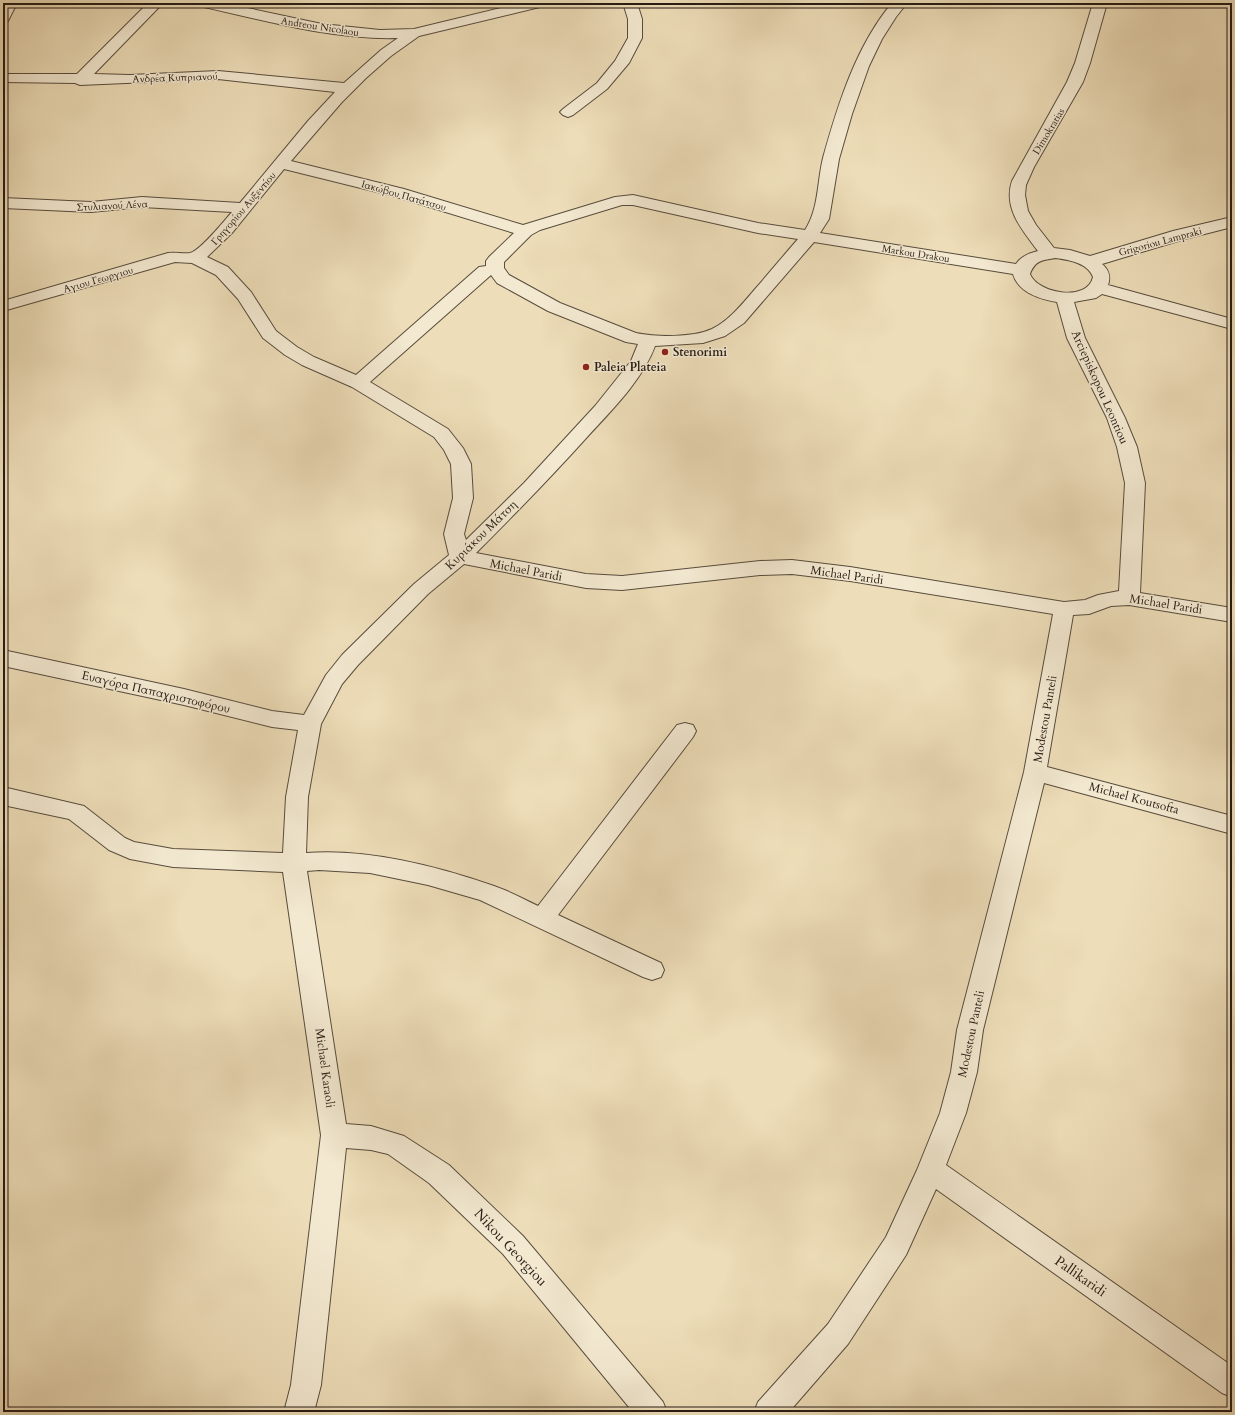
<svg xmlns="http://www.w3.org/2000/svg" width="1235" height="1415" viewBox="0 0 1235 1415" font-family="Cardo,serif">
<rect width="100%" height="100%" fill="#edddb8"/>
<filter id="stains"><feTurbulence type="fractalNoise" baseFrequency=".005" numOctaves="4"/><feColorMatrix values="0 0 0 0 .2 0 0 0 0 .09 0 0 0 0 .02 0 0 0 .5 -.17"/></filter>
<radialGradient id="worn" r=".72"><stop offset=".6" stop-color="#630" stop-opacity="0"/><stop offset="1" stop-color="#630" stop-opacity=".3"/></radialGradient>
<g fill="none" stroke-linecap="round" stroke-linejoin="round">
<defs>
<path id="minor" d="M3,3h14l-9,18 -5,1z
M148,3h15l-69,71 36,1 88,-4 126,12 37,-33 17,-12c-65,2 -131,-17 -194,-31l-5,-1 -2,-3h27l98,21 58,6 34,-1 107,-26h25l-2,3 -125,30 -28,20 -25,22 -24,24 -51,59 113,28 119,36 92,-28 18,-2 125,28 47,7c14,-21 12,-48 18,-72 15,-54 33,-112 69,-155h15l-11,14 -14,22 -13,27 -17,48 -13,45 -10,60 -9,14 196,31c5,-8 14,-11 22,-13 -16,-21 -35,-43 -26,-70l55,-99 8,-19 18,-60h14l-17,60 -7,19 -49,85 -8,18 -1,10 3,16 8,14 18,23 16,2 20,6 83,-25 59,-14v10l-47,12 -83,25c7,6 9,12 6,21l124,34v10l-130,-35 -6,4 -22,4 11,36 40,80 12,29 8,36 -5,110 92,15v14l-103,-17 -18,1 -22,8 -16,1 -26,152 185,49v18l-188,-51 -61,247 -6,42 -11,41 -20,52 286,201v31l-10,-4 -286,-204 -30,66 -58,89 -59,68h-35l4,-10 70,-78 58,-87 31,-67 23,-57 11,-41 6,-42 67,-258 29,-158 -203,-33 -58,-7 -32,1 -138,15 -36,-2 -122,-24 -36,30 -70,71 -16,19 -21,40 -13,73 -2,56c59,-5 132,13 188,33 15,5 30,13 44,20l139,-181 8,-2 8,2 3,6 -3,6 -135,178 103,48 3,7 -3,7 -9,3 -9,-3 -163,-77 -52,-15 -58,-12 -51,-3 -12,1 39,253 25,2 33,10 45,29 74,71 140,166 4,10h-34l-130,-158 -74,-71 -41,-29 -17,-4 -25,-2 -25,237 -7,27h-30l7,-27 30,-250 -38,-263 -110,-5 -43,-8 -21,-9 -40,-31 -66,-14v-18l81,19 41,32 9,4 39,7 110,4 3,-56 12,-67 -26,-3 -88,-22 -181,-39v-16l181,39 88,22 32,4 22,-40 16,-20 72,-71 35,-29 -5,-21 9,-36 -2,-34 -7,-14 -10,-13 -82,-50 -50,-22 -17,-10 -22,-17 -25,-39 -22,-24 -24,-12 -17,-1 -172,49v-10l165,-48c8,-1 15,1 22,0 10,-2 34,-32 42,-41l-90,-5 -51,5 -88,-4v-10l88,4 51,-5 98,6 68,-82 27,-29 -117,-13 -138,6 -5,-2 -72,-1v-8h74zM284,169l109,27 121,37 -25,24 -3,4v5l-7,1 -123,108 -42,-18 -17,-10 -21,-16 -25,-39 -23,-25 -21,-10 25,-24zM622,205h11l125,28 40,6c-14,16 -28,33 -42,49 -13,15 -26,32 -44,41 -20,9 -55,8 -76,4l-76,-30 -51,-28 -5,-7v-6l27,-27 9,-5zM814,242l199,32c5,18 26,25 44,28l10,36 40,80 10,29 8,36 -6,108 -21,4 -13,5 -21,2 -214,-35 -58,-7 -32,1 -138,15 -36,-2 -110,-21c38,-38 76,-77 112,-117 24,-26 55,-57 67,-90l48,-3 22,-7 19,-13zM1056,258c13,2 32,5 37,19 -5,25 -55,17 -63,-3 5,-14 13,-14 26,-16zM491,275l6,8 51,28 78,31 12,2 -7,17 -36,45 -71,77 -58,57 -2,-6 9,-36 -2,-34 -8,-16 -15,-19 -78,-47z
M623,3h14l5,16v19l-13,25 -22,26 -34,26 -5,2 -5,-2 -3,-3 3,-3 34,-26 18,-22 13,-23v-19z"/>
</defs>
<use href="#minor" stroke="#584c3d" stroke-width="2"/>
<use href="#minor" fill="#f3e9d1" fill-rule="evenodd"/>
</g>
<g fill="#8f2418" stroke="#f3e9d1" stroke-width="1.5">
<circle cx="665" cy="352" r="4"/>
<circle cx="586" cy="367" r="4"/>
</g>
<g text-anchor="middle" stroke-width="3" stroke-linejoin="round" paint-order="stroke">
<g font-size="10" fill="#261b14" stroke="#f3e9d1">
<text transform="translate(320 26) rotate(9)" y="4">Andreou Nicolaou</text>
<text transform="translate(175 77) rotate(-2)" y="4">Ανδρέα Κυπριανού</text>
<text transform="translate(1048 131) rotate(-59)" y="4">Dimokratias</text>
<text transform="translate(404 195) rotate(16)" y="4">Ιακώβου Πατάτσου</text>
<text transform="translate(112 205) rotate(-3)" y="4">Στυλιανού Λένα</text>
<text transform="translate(243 208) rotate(-49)" y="4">Γρηγορίου Αυξεντίου</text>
<text transform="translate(1160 241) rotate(-15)" y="4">Grigoriou Lampraki</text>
<text transform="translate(916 253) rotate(9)" y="4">Markou Drakou</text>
<text transform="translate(98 279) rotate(-16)" y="4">Αγιου Γεωργιου</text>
</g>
<g font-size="12" font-weight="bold" fill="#261b14" stroke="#f3e9d1" text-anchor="start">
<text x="673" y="356">Stenorimi</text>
<text x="594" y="371">Paleia Plateia</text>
</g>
<g font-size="12" fill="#261b14" stroke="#f3e9d1">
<text transform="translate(1100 387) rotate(66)" y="4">Arciepiskopou Leontiou</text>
<text transform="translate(481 535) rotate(-44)" y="4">Κυριάκου Μάτση</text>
<text transform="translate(526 570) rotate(11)" y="4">Michael Paridi</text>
<text transform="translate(847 575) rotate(8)" y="4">Michael Paridi</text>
<text transform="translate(1166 604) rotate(9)" y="4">Michael Paridi</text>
<text transform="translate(156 692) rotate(13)" y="4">Ευαγόρα Παπαχριστοφόρου</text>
<text transform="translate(1045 719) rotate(-80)" y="4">Modestou Panteli</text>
<text transform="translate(1134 798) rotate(15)" y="4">Michael Koutsofta</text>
<text transform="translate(971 1034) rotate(-78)" y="4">Modestou Panteli</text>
<text transform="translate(325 1068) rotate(82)" y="4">Michael Karaoli</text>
</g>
<g font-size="14" fill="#261b14" stroke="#f3e9d1">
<text transform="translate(511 1247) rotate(47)" y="5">Nikou Georgiou</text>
<text transform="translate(1081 1276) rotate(35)" y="5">Pallikaridi</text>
</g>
</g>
<rect width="1235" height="1415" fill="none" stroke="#edddb8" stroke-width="16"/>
<rect x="4" y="4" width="1227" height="1407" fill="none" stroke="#261b14" stroke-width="2"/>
<rect x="8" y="8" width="1219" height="1399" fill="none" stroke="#261b14"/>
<rect width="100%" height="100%" filter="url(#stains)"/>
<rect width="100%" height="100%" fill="url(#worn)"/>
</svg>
